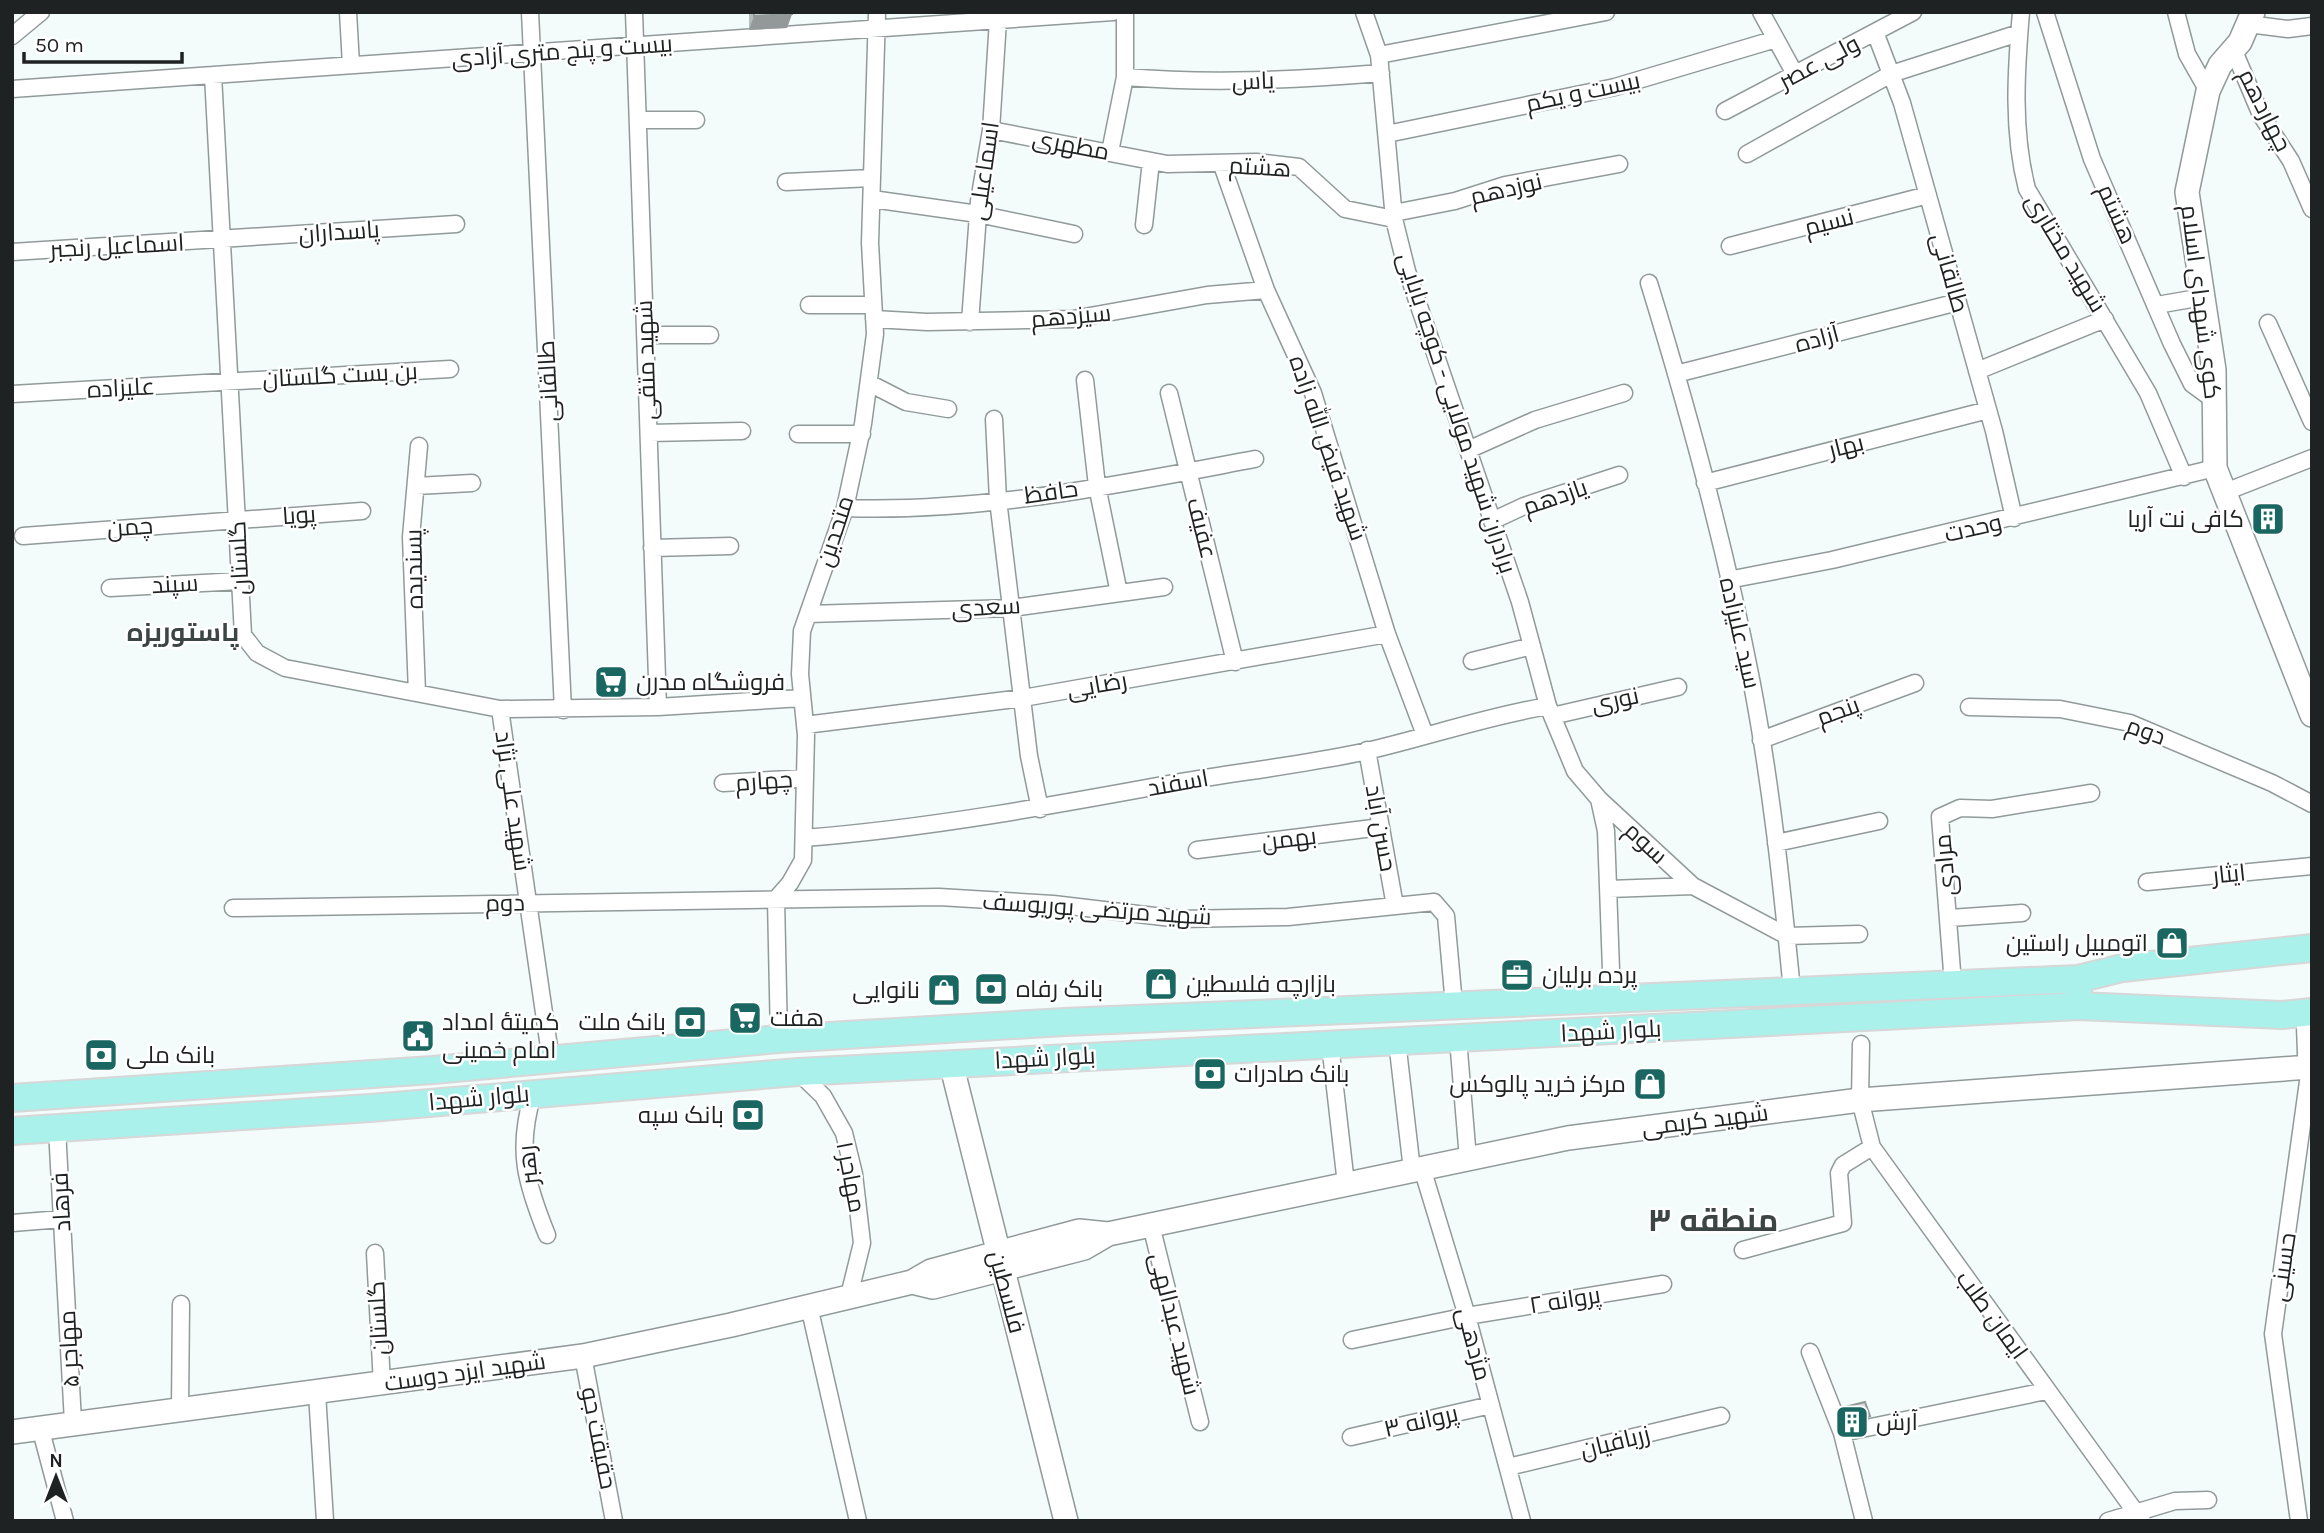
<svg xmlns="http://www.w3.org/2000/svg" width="2324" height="1533" viewBox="0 0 2324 1533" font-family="Karla,Cairo,sans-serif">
<rect width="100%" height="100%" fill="#f3fcfb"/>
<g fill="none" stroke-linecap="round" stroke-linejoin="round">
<defs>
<path id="street" d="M348,12l3,53
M530,12l33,698
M634,12l24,695
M1364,12l15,43 15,164 13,52 113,331 28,104 27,65 24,28 94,87 94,50 72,-2
M1761,12l34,62
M2021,12c-5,59 -9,119 6,177l121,204 36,84
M2045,12l47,147 80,185 20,40 22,16
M2176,12l11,42 21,37
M2248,24l40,5 24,-3
M1875,32l27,71 92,328 20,87
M12,36l29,-24
M2234,51l27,64 30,46 21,48
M1379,55l227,-43
M213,75l30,560 14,18 28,15 215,41 158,-2 144,-9
M1125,77c87,7 170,3 256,-4
M12,89l1101,-77
M1725,111l188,-99
M638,120h58
M991,130l176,34 89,-2 43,5 46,42 49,10
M1387,134l228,-47 161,-48
M1110,152l15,-75v-65
M1747,154l144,-80 128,-41
M1222,165l44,125 47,103 74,241 38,101
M786,182l86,-4
M872,199l106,15 96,20
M1394,213l61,-12 50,-16 114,-21
M1144,225l7,-64
M1730,246l198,-51
M12,252l444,-28
M1649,283c40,130 76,263 102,396 20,103 31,208 41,312
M809,305h64
M2157,305l46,-8
M874,319l53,3 146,-3 134,-24 59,-5
M970,322l9,-121 12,-71 7,-110
M2268,323l44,99
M645,335h65
M1977,371l128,-52
M1676,374l282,-72
M1085,380l12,106 22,107
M869,383l37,19 42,7
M1169,393l66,269
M12,394l438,-25
M994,419l4,81 31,256 11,53
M649,433l93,-2
M798,434h64
M1468,450l67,-30 89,-27
M1705,483l283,-73
M416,486l56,-3
M2225,492l87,-34
M845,508c137,5 276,-24 410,-49
M1492,521l32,-15 95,-31
M23,536l339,-25
M652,548l78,-2
M1728,580l104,-20 383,-92
M110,588l130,-7
M808,614l204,-6 152,-21
M1472,661l60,-15
M417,693l-6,-156 8,-91
M1969,707l91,2 70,14 142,60 40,21
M500,709l51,352
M1552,716l126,-29
M805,725l218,-27 364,-64
M1761,740l154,-57
M1367,750l28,156
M723,783l82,-5
M1599,799l7,32 6,167
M804,838c127,-10 251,-33 376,-56 60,-10 119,-17 178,-29 64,-14 124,-36 190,-47
M1776,843l103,-22
M1197,850l184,-23
M2147,882l165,-16
M1609,889l84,-3
M233,908l706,-11 114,7 127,15 108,-2 146,-15 12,14 8,89
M1950,918l72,-5
M1953,984l-13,-167 20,-9 32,1 99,-16
M779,1039l-3,-140 14,-16 13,-23 3,-125 -6,-61 2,-43 43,-123 18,-84 12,-90 -5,-91 7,-231
M1458,1039l10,120
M1397,1041l15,129
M1330,1044l16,140
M1861,1044l-1,56 12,47 270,374
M798,1072l25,24 21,37 10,41 8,69 -13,53
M533,1094c-17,56 -7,89 14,141
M57,1129l16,293
M1422,1168l45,148 55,205
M12,1223l50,-4
M1151,1225l49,197
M1743,1250l100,-27 -4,-50 4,-8 29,-18
M375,1253l7,131
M809,1306l49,215
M1352,1340l115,-24 196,-32
M1810,1352l32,81 22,88
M583,1356l31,165
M317,1393l8,128
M180,1409l1,-105
M40,1427l25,94
M1842,1433l204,-42
M1351,1437l140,-32
M1508,1467l213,-51
M2108,1521l67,-20 33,-1
M2299,1521l-26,-187 37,-267"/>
<path id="secondary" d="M2253,12l-13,30 -20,23 -12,26 -21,101 27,178 1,98 97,247
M951,1063l115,458
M912,1282l21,5 151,-39 24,-14
M12,1432l571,-76 148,-31 181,-43 19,-11 148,-40 29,3 460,-96 292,-38 450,-33 -2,-55"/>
<path id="primary" d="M2078,991l1,15 203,9 30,-3
M12,1098l421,-28 346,-31 285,-17 1014,-43 44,-11 190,-20
M12,1131l358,-23 428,-36 1281,-66"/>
</defs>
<use href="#street" stroke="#919a99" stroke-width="19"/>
<use href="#secondary" stroke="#919a99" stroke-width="26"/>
<use href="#primary" stroke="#d7d7d7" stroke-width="30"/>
<use href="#street" stroke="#fff" stroke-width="16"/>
<use href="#secondary" stroke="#fff" stroke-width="23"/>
<use href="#primary" stroke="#aaf1ec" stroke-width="26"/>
</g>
<path fill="#b5bcbb" d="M749,12h43v2l-5,14 -38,2z
M2259,510l19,13 -14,5 -7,-13z
M1841,1408l29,8 -4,10 -23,5 -5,-13z"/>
<path fill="#939999" d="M792,14l-5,14 -38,2 5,-14z
M2280,518l-2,5 -14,5 2,-4z
M1870,1416l-4,10 -23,5 3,-10z"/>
<path fill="#d2dbda" stroke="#939999" stroke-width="2" d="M754,12h38v2l-38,2z
M2275,504l5,14 -14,6 -7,-14z
M1865,1402l5,14 -24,5 -5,-13z"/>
<defs>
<symbol id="building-square" viewBox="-11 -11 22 22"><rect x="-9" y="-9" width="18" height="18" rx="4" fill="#1a6762" stroke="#fff"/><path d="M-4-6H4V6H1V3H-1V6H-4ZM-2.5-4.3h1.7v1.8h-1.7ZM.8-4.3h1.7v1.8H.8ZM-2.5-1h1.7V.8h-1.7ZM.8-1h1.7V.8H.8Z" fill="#fff"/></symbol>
<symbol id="supermarket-square" viewBox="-11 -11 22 22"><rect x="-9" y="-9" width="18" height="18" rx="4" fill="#1a6762" stroke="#fff"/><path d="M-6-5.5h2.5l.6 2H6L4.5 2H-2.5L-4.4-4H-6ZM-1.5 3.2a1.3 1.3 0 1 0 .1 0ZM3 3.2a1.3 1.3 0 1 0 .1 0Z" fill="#fff"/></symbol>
<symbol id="shop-square" viewBox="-11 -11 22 22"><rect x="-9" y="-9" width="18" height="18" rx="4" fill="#1a6762" stroke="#fff"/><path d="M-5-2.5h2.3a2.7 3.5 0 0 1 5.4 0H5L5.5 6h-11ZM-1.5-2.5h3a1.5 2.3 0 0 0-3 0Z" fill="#fff"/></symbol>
<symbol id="office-square" viewBox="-11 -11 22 22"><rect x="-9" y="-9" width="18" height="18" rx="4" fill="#1a6762" stroke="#fff"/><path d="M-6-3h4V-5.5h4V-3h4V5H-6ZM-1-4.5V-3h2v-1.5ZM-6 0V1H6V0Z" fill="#fff"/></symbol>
<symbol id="bank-square" viewBox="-11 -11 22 22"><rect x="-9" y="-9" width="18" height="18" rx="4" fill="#1a6762" stroke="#fff"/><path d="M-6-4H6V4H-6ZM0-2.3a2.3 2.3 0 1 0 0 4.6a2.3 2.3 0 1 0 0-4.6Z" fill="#fff"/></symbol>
<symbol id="civic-square" viewBox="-11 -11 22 22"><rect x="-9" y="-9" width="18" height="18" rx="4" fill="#1a6762" stroke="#fff"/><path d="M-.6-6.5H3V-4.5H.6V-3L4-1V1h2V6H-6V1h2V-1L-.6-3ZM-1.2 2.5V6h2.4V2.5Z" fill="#fff"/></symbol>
</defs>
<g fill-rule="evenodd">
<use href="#building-square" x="2249" y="500" width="38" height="38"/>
<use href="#supermarket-square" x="592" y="663" width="38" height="38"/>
<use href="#shop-square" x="2153" y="924" width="38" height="38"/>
<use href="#office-square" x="1498" y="956" width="38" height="38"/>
<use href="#shop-square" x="1142" y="965" width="38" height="38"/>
<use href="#bank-square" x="972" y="970" width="38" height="38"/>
<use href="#shop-square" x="925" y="971" width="38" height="38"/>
<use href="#supermarket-square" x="726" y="999" width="38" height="38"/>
<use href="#bank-square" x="671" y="1003" width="38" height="38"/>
<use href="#civic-square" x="399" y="1017" width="38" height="38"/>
<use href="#bank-square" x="82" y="1036" width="38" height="38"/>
<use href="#bank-square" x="1191" y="1055" width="38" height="38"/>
<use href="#shop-square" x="1631" y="1065" width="38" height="38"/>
<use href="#bank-square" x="729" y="1096" width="38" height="38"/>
<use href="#building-square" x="1833" y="1403" width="38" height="38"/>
</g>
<g text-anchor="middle" stroke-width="5" stroke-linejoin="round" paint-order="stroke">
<g font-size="24" fill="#1f2222" stroke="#fff">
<text transform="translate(562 51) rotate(-4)" y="8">بیست و پنج متری آزادی</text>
<text transform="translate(1819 62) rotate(-28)" y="8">ولی عصر</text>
<text transform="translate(1253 81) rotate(-2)" y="8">یاس</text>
<text transform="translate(1583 92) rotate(-12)" y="8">بیست و یکم</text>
<text transform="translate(2265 110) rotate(63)" y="8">چهاردهم</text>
<text transform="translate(1071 145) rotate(11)" y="8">مطهری</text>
<text transform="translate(1260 167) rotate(3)" y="8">هشتم</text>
<text transform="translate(984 171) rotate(-82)" y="8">اسماعیلی</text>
<text transform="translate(1506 189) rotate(-13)" y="8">نوزدهم</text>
<text transform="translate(2117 214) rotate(66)" y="8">هشتم</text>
<text transform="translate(1829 222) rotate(-14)" y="8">نسیم</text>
<text transform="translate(339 232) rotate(-4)" y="8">پاسداران</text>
<text transform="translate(117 246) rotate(-3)" y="8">اسماعیل رنجبر</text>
<text transform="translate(2066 253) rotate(59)" y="8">شهید مختاری</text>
<text transform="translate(1950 273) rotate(74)" y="8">طالقانی</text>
<text transform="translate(2201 302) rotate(83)" y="8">کوی شهدای اسلام</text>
<text transform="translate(1071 316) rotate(-5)" y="8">سیزدهم</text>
<text transform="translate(1817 339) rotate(-15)" y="8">آزاده</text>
<text transform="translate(646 360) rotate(-92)" y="8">شهید متقی</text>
<text transform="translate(340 375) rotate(-3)" y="8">بن بست گلستان</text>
<text transform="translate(548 381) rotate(-93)" y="8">طالقانی</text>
<text transform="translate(121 388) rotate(-3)" y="8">علیزاده</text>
<text transform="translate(1457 413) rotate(72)" y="8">برادران شهید مولایی - کوچه بابایی</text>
<text transform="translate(1846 446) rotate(-14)" y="8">بهار</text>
<text transform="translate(1328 448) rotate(71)" y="8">شهید فیض الله زاده</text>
<text transform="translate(1051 492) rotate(-8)" y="8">حافظ</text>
<text transform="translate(1555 497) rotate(-19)" y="8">یازدهم</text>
<text transform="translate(299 515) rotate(-4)" y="8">پویا</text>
<text transform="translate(130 527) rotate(-4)" y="8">چمن</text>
<text transform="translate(1202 528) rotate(76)" y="8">عفیف</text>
<text transform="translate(1973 528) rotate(-13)" y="8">وحدت</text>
<text transform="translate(835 531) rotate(-72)" y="8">متحدین</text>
<text transform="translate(239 558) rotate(-93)" y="8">گلستان</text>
<text transform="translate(414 569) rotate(-91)" y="8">پسندیده</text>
<text transform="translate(175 584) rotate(-3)" y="8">سپند</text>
<text transform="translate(986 607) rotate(-3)" y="8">سعدی</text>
<text transform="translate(1740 633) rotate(77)" y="8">سید علیزاده</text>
<text transform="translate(1097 685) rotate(-10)" y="8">رضایی</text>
<text transform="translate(1615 700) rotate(-12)" y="8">نوری</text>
<text transform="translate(1838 711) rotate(-20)" y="8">پنجم</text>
<text transform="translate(2146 731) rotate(20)" y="8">دوم</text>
<text transform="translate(764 781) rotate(-4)" y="8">چهارم</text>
<text transform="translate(1178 783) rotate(-10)" y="8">اسفند</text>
<text transform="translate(513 801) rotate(82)" y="8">شهید علی نژاد</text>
<text transform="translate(1381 828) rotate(80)" y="8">حسن آباد</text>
<text transform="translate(1289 839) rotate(-7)" y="8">بهمن</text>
<text transform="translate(1646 843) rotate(43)" y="8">سوم</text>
<text transform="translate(1945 865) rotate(-95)" y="8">مرادی</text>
<text transform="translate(2229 874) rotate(-6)" y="8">ایثار</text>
<text transform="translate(505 903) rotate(-1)" y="8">دوم</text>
<text transform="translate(1097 909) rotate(4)" y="8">شهید مرتضی پوریوسف</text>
<text transform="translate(1611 1031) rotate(-3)" y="8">بلوار شهدا</text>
<text transform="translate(1045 1058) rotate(-3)" y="8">بلوار شهدا</text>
<text transform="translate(479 1098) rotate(-5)" y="8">بلوار شهدا</text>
<text transform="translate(1705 1120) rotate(-7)" y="8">شهید کریمی</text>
<text transform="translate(528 1165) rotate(-96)" y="8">رهبر</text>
<text transform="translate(851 1177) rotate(79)" y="8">مهاجر ۱</text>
<text transform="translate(61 1202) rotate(-93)" y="8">فرهاد</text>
<text transform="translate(2283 1267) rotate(-82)" y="8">حسینی</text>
<text transform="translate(1007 1292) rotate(75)" y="8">فلسطین</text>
<text transform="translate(1565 1300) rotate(-9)" y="8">پروانه ۲</text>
<text transform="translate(1992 1315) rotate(54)" y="8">ایمان طلب</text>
<text transform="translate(378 1318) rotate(-93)" y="8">گلستان</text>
<text transform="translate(1175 1324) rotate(76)" y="8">شهید عبدالهی</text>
<text transform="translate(1474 1344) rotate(75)" y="8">مژدهی</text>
<text transform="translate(69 1349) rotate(-93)" y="8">مهاجر ۵</text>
<text transform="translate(465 1372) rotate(-8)" y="8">شهید ایزد دوست</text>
<text transform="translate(1421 1421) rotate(-13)" y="8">پروانه ۳</text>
<text transform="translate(599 1438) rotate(79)" y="8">حقیقت جو</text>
<text transform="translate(1615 1442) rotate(-14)" y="8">زربافیان</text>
</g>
<g font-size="24" fill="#1f2222" stroke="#fff" text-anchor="start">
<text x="2244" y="527" text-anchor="end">کافی نت آریا</text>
<text x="636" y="690">فروشگاه مدرن</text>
<text x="2148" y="951" text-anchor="end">اتومبیل راستین</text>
<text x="1542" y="983">پرده برلیان</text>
<text x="1186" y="992">بازارچه فلسطین</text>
<text x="1016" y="997">بانک رفاه</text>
<text x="920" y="998" text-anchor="end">نانوایی</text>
<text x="770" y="1026">هفت</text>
<text x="442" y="1030">کمیتهٔ امداد<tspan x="442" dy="28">امام خمینی</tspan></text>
<text x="666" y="1030" text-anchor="end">بانک ملت</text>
<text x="126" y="1063">بانک ملی</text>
<text x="1234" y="1082">بانک صادرات</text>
<text x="1626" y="1092" text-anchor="end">مركز خريد پالوكس</text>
<text x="724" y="1123" text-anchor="end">بانک سپه</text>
<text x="1876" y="1430">آرش</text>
</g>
<g font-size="26" font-weight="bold" fill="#3d4544" stroke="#fff">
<text x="183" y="641">پاستوریزه</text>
</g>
<g font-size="32" font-weight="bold" fill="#3d4544" stroke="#fff">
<text x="1713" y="1231">منطقه ۳</text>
</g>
</g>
<rect width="2324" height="1533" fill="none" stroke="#1f2222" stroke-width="28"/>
<g transform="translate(56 1477)" stroke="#ffffff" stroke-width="5" paint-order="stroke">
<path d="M0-5L12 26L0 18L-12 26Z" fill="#1f2222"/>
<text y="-10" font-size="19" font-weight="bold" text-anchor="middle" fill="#1f2222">N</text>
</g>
<path d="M24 52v10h158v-10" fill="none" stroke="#1f2222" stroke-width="3.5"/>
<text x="35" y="52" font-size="21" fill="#1f2222" stroke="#ffffff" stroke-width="5" paint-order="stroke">50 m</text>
</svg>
